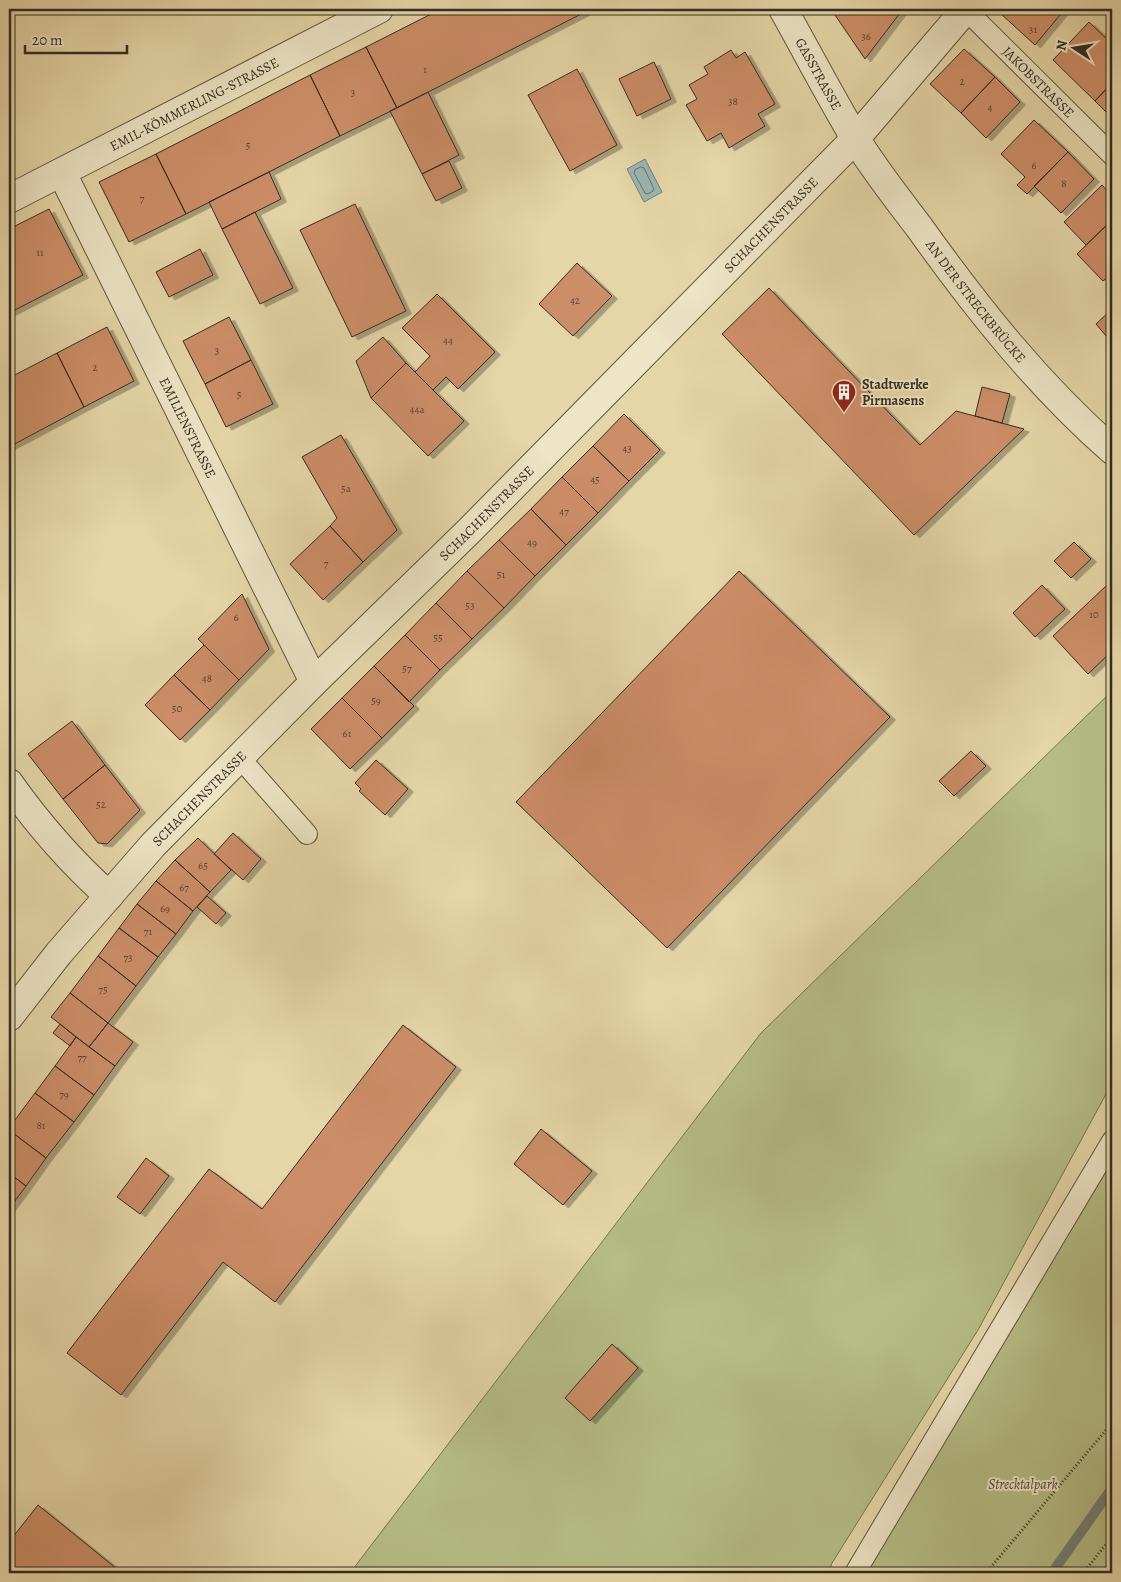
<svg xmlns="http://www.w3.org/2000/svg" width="1121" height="1582" viewBox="0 0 1121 1582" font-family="Alegreya,serif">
<defs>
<filter id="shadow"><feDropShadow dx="5.5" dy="3" stdDeviation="0" flood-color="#0004"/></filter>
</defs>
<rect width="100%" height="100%" fill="#e5d6a7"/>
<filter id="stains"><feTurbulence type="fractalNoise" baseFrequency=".004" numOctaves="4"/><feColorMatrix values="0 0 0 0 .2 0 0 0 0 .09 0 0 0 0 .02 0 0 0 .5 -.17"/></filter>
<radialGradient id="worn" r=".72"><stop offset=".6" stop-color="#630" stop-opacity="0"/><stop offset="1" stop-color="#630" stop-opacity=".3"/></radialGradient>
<path fill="#b6bd86" stroke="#757454" d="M1112,691v392l-134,247 -146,233 -4,10h-478l411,-540z
M1112,1155v418h-246z"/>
<path fill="#9db6b4" stroke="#737f7a" d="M645,159l17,33 -18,10 -17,-33z"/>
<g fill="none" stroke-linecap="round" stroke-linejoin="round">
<path stroke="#68716b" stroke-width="1" d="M641,167l3,1 10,21 -1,2 -5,3 -3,-1 -11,-20 1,-3z"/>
<path stroke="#737f7a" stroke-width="10" d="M1052,1573l60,-85"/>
</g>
<path fill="#cc8e67" stroke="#342c22" filter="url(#shadow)" d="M441,9h150l-194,99 -31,-61z
M839,9h64l-38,50 -32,-47z
M1000,9h65l-30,36 -35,-32z
M1089,22l23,22v39l-17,18 -42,-41z
M366,47l31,61 -57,28 -30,-61z
M964,49l31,28 -34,36 -31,-29z
M731,50l5,8 9,-6 30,52 -17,10 7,12 -36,22 -8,-15 -14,8 -21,-36 11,-6 -8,-14 19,-11 -4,-7z
M654,62l17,37 -34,17 -18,-37z
M577,69l40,76 -47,26 -42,-76z
M310,75l30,61 -154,78 -30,-60z
M995,77l25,25 -34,36 -25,-25z
M1112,83v35l-17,-17z
M428,92l31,63 -37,19 -32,-63z
M1034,120l34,32 -41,42 -10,-9 8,-8 -24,-23z
M1068,152l26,27 -33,34 -27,-27z
M156,154l30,60 -57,28 -30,-60z
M449,161l13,27 -26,13 -14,-27z
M269,172l12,27 -59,30 -13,-27z
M1102,185l10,11v24l-26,25 -22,-23z
M355,204l51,107 -54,26 -52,-107z
M49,209l34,66 -74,38v-84z
M255,212l38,76 -33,16 -38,-75z
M1112,220v53l-9,8 -26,-27z
M200,249l13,26 -44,22 -13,-25z
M577,263l35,33 -39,40 -34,-32z
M769,288l151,157 36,-34 68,18 -110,106 -192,-201z
M437,294l58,58 -37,37 -12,-12 -13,13 -18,-18 15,-16 -28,-28z
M1112,309v34l-16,-19z
M229,317l22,43 -46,24 -22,-43z
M107,327l27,54 -50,26 -27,-54z
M383,337l23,26 -35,35 -15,-37z
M57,353l27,54 -75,40v-69z
M251,360l22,44 -47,23 -21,-43z
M406,363l58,58 -36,35 -57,-58z
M982,387l28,7 -8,29 -27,-7z
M624,414l36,36 -31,31 -36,-35z
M341,435l56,95 -34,32 -33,-36 7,-8 -35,-61z
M593,446l36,35 -31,32 -36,-36z
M562,477l36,36 -32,32 -35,-36z
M531,509l35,36 -31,31 -36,-36z
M330,526l33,36 -40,38 -33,-36z
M499,540l36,36 -31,32 -37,-37z
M1074,542l17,17 -20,19 -17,-17z
M467,571l37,37 -32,31 -36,-36z
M739,571l151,146 -223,231 -151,-146z
M1042,585l23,24 -30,28 -22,-24z
M1107,585l5,6v60l-24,23 -35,-38z
M242,594l27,55 -30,31 -41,-41z
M436,603l36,36 -32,31 -35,-35z
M405,635l35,35 -31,32 -35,-36z
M204,645l35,35 -29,30 -36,-35z
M374,666l40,40 -32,32 -40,-40z
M174,675l36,35 -30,30 -35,-35z
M342,698l40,40 -32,31 -39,-40z
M72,721l33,44 -42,34 -35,-45z
M971,751l15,15 -32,30 -15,-15z
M376,760l32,29 -23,26 -26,-24 2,-2 -6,-6z
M105,765l35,45 -33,34 -9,-1 -35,-44z
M233,833l28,26 -18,21 -29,-26z
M198,838l33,32 -21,22 -35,-32z
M175,860l35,32 -17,19 -37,-30z
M156,881l37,30 -17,23 -39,-30z
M207,896l19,17 -10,11 -19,-17z
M137,904l39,30 -18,23 -39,-29z
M119,928l39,29 -22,29 -38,-30z
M98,956l38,30 -28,37 -38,-30z
M70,993l38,30 -19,24 -38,-30z
M108,1023l25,19 -18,24 -26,-19z
M60,1024l16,13 -6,9 -17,-13z
M403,1025l53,42 -181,235 -52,-40 -102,133 -54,-42 142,-184 53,40z
M76,1037l39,29 -21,29 -39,-29z
M55,1066l39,29 -20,27 -39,-29z
M35,1093l39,29 -28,36 -37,-28v-2z
M541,1129l51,42 -29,34 -49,-41z
M9,1130l37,28 -20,28 -17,-13z
M146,1158l23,18 -29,38 -23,-17z
M9,1173l17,13 -17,23z
M612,1344l26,24 -48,53 -25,-23z
M38,1505l84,68h-113v-31z"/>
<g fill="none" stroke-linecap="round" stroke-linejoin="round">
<defs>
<g id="service">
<path id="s1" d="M966,10l146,145"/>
<path d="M239,757l68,77"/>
<path d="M855,1573l257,-432"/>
</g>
<g id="minor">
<path id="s2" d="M62,173l252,509"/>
<path id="s3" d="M9,199l370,-190"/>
<path d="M9,783c29,41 62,79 100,113"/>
<path id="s4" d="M9,1017l50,-64 94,-108 161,-163 155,-151 387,-393 110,-129"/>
</g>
<g id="tertiary">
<path id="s5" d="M783,9c24,43 47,87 72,129 19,31 42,60 64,89 57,80 119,158 193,223"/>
</g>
</defs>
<use href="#service" stroke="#605643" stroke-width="22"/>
<use href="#minor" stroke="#605643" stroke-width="30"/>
<use href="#tertiary" stroke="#605643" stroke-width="30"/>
<path stroke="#342c22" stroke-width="3" stroke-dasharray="1 2.5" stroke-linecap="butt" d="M986,1573l126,-150
M1083,1573l29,-36"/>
<use href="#service" stroke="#eee4c6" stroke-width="20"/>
<use href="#minor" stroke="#eee4c6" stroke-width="28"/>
<use href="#tertiary" stroke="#eee4c6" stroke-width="28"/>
</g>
<defs>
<symbol id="building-pin" viewBox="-11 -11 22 30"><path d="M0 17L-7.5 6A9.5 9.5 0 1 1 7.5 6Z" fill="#8f2418" stroke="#eee4c6"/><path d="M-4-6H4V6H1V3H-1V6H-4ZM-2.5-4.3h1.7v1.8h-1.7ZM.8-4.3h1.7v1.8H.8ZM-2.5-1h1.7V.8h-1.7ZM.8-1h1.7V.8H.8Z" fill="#fff"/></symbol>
</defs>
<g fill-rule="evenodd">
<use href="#building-pin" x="830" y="378" width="28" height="38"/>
</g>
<g text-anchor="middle" stroke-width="4" stroke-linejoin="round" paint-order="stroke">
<g font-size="11" fill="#5a4433">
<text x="1033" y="33">31</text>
<text x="866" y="40">36</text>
<text x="425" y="73">1</text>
<text x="962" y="85">2</text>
<text x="353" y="96">3</text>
<text x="733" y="105">38</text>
<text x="990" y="111">4</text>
<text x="248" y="149">5</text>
<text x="1034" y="169">6</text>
<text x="1064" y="187">8</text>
<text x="142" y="202">7</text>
<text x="40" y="256">11</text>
<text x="575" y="304">42</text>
<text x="448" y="344">44</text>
<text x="217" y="354">3</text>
<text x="95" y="371">2</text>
<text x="239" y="398">5</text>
<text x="417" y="413">44a</text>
<text x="627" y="452">43</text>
<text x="595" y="483">45</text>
<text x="346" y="492">5a</text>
<text x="564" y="515">47</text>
<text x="532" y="546">49</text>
<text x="326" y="567">7</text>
<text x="501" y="578">51</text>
<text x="470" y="609">53</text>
<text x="1094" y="618">10</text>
<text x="236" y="621">6</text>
<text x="438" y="641">55</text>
<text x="407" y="672">57</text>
<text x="207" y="682">48</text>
<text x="376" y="704">59</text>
<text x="177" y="712">50</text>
<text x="347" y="737">61</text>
<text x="101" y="808">52</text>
<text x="203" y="869">65</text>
<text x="184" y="891">67</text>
<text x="165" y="912">69</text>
<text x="148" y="935">71</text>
<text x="128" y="961">73</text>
<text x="103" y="993">75</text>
<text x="82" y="1061">77</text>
<text x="64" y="1098">79</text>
<text x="41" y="1129">81</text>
</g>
<g font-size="14" fill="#342c22" stroke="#eee4c6">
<text dy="5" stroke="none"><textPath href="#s5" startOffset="74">GASSTRASSE</textPath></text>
<text dy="5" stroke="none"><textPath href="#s1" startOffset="102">JAKOBSTRASSE</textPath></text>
<text dy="5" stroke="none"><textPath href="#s3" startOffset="208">EMIL-KÖMMERLING-STRASSE</textPath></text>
<text dy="5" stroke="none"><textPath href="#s4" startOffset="1100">SCHACHENSTRASSE</textPath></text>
<text dy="5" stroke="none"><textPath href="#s5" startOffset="351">AN DER STRECKBRÜCKE</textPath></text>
<text dy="5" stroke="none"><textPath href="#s2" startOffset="284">EMILIENSTRASSE</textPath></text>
<text dy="5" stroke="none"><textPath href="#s4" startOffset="695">SCHACHENSTRASSE</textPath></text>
<text dy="5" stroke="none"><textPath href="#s4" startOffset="290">SCHACHENSTRASSE</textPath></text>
</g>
<g font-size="14" font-weight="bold" fill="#342c22" stroke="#eee4c6" text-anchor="start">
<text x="862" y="389">Stadtwerke<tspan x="862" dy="16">Pirmasens</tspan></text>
</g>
<g font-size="14" font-style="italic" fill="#4e4936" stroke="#eee4c6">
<text x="1023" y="1489">Strecktalpark</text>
</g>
</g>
<rect width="1121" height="1582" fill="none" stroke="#e5d6a7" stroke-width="30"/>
<rect x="10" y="10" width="1101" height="1562" fill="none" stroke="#342c22" stroke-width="2.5"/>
<rect x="15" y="15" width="1091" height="1552" fill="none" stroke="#342c22"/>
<g transform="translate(1074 48) rotate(282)" stroke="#eee4c6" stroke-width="4" paint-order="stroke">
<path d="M0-4L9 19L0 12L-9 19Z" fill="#342c22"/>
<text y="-8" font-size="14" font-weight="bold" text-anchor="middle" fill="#342c22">N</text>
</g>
<path d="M25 45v8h102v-8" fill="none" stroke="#342c22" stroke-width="2.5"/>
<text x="32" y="45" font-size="15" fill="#342c22" stroke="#eee4c6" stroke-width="4" paint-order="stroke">20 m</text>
<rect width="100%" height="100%" filter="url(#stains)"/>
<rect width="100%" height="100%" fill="url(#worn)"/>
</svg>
